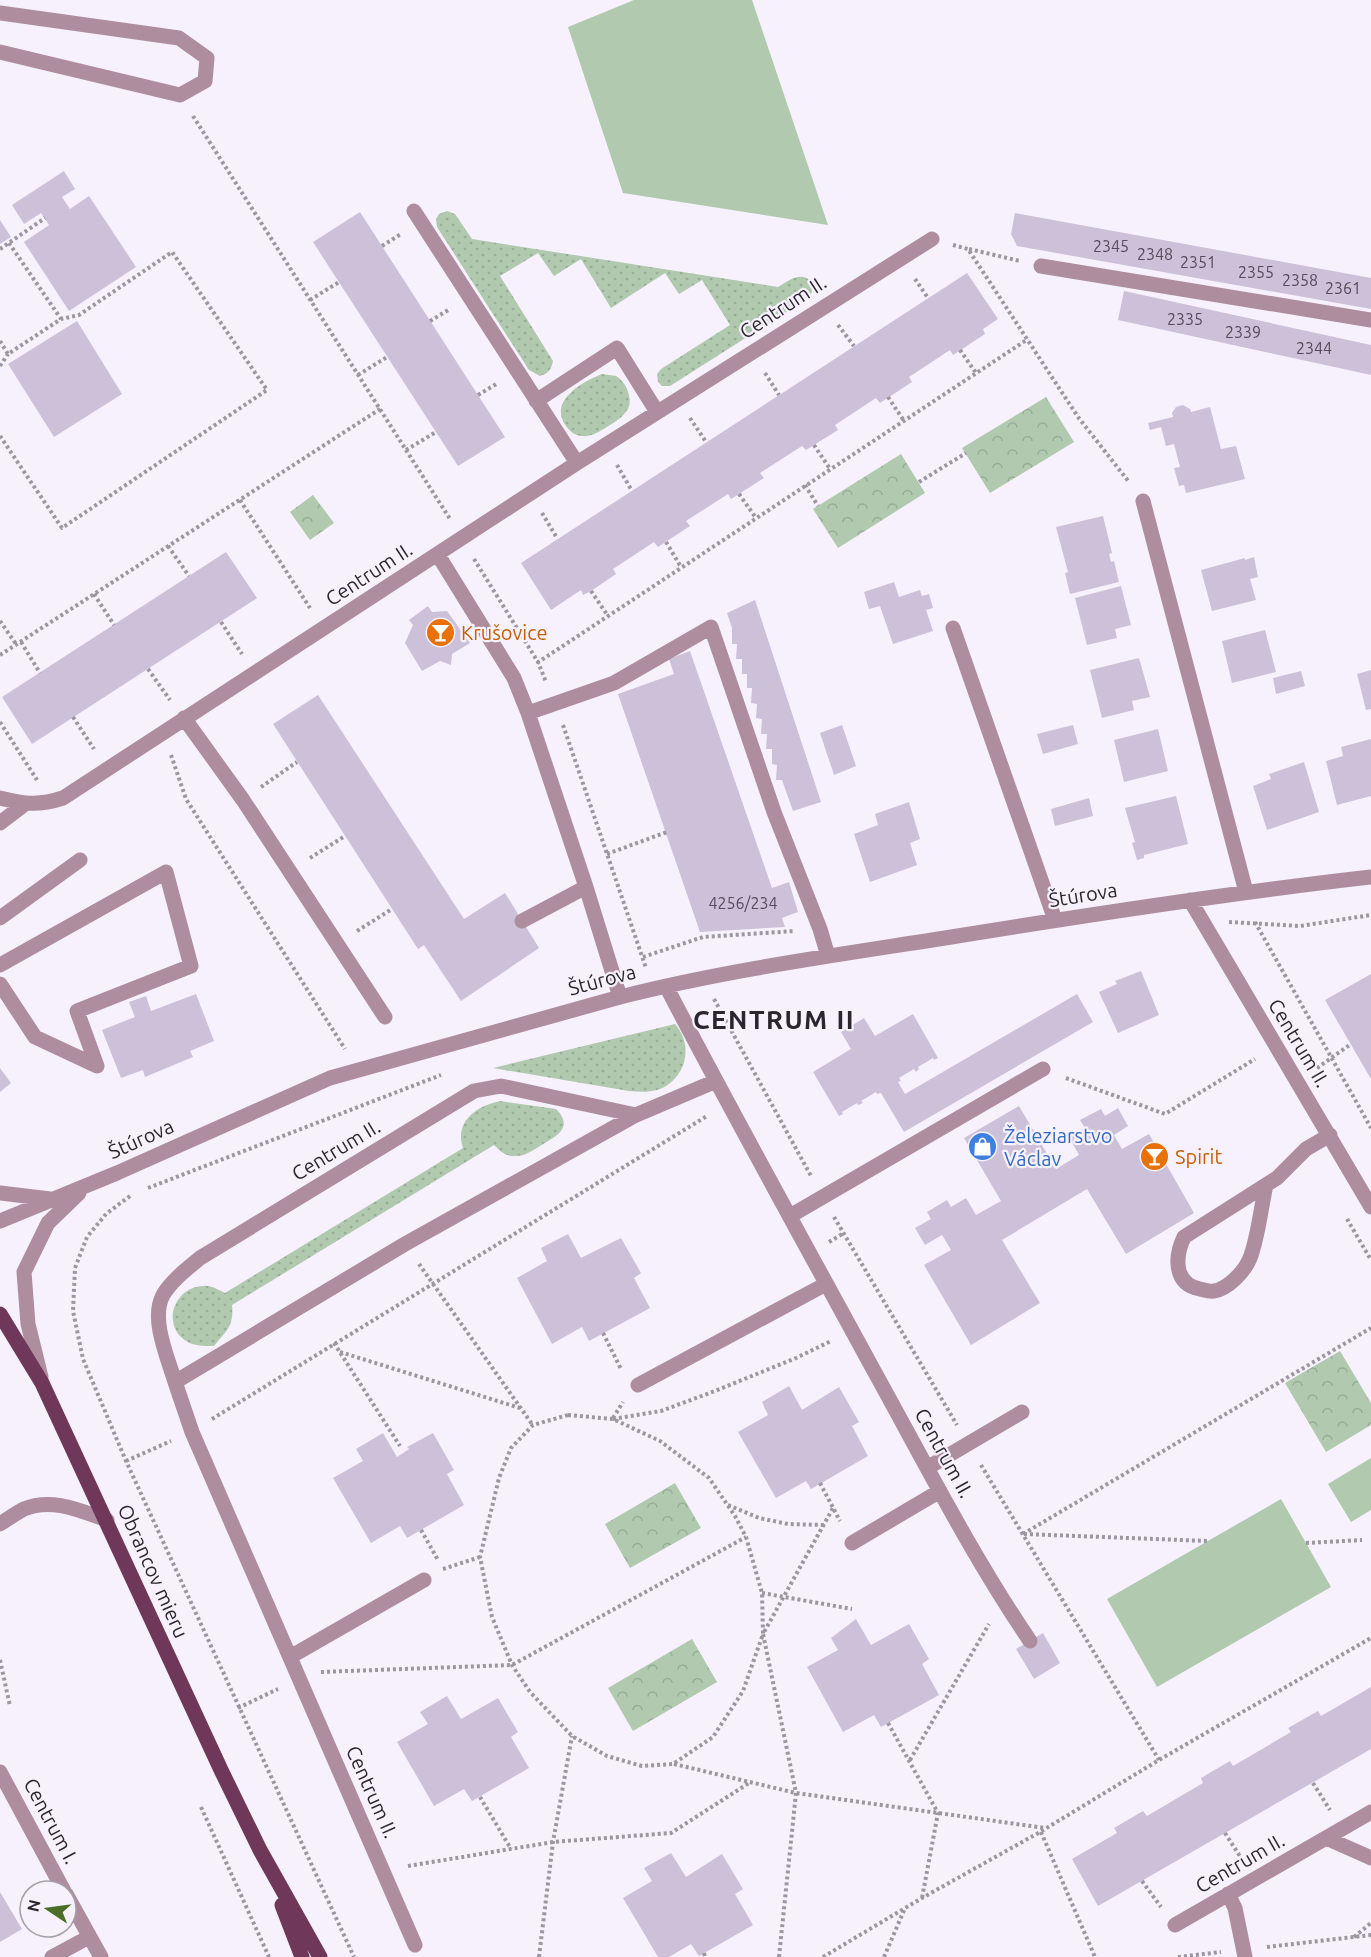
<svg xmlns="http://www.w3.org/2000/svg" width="1371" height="1957" viewBox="0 0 1371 1957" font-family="Ubuntu,sans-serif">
<defs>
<pattern id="grass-dots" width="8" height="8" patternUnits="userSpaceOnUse" patternTransform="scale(1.5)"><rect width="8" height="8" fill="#b0c9af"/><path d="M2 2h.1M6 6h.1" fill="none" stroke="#98ac97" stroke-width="1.8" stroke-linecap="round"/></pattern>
<pattern id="park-crowns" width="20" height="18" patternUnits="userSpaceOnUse" patternTransform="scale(1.5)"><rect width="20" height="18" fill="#b0c9af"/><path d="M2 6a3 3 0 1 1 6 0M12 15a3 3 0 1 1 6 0" fill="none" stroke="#98ac97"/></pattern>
</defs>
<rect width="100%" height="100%" fill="#f6f1fc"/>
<path fill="url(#grass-dots)" d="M447,211l8,3 17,25 306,48c12,-7 23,-17 35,-4l-1,9 -5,7 -137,87h-8l-4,-4 -1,-8 4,-5 69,-44 -28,-45 -23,14 -14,-21 -54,35 -30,-49 -27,17 -16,-23 -38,23 53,85c-2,9 -4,12 -13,15l-11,-6 -92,-143 -1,-8 3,-5z
M602,374c4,1 10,1 14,2 10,6 17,22 12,33 -5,8 -13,13 -21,18 -9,5 -15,10 -26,9 -6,-1 -11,-4 -15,-10 -18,-25 16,-44 36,-52z
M675,1024c17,19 13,48 -9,62 -11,7 -25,6 -37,5l-136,-23z
M500,1101l56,8c19,19 -1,28 -16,37 -8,5 -17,11 -26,10 -9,0 -14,-5 -20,-11l-262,160c2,21 -5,25 -18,41 -10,0 -20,0 -28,-5 -25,-16 -12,-54 17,-55 8,-1 15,4 22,7l238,-145c-9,-27 14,-42 37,-47z"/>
<path fill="url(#park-crowns)" d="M1046,397l28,45 -84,51 -28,-45z
M901,454l24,39 -87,55 -25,-39z
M313,495l21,28 -24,17 -20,-28z
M1340,1351l31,52v22l-45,27 -41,-69z
M675,1483l26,45 -71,40 -25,-44z
M692,1639l25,43 -84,49 -25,-43z"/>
<path fill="#b0c9af" d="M634,0h118l76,225 -205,-32 -55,-166z
M1371,1458v52l-20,12 -23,-38z
M1281,1499l50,88 -174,100 -50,-88z"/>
<path fill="#cdc1da" d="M64,171l11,18 -13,8 8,12 19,-13 47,71 -67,44 -45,-69 25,-17 -8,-12 -17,11 -12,-19z
M360,212l145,225 -47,29 -145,-224z
M1015,213l356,65v31l-354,-63 -6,-12z
M0,220l11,17 -11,7z
M967,273l31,46 -15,10 2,5 -32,21 -3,-5 -41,27 3,5 -32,21 -4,-5 -41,27 3,5 -32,20 -4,-4 -42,27 4,5 -33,21 -3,-5 -42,27 4,5 -32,21 -4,-5 -41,27 3,5 -25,17 -8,4 -2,-5 -30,20 -30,-47z
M1124,291l247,54v30l-253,-55z
M77,321l45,73 -68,43 -46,-73z
M1183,405l7,4 1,3 19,-5 11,42 15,-3 9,33 -59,14 -2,-8 -5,1 -5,-18 6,-1 -6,-23 -8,2 -5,-19 -11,3 -2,-7 25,-6 -1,-4 4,-6z
M1103,516l9,37 -3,1 2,8 3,-1 5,21 -49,12 -5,-21 3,-1 -12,-45z
M226,552l31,46 -225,146 -30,-47z
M1254,557l4,20 -8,2 6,21 -44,11 -11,-41 44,-12v2z
M894,582l5,15 21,-7 2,6 7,-2 4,14 -7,2 7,21 -40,13 -13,-38 -11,3 -5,-17z
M1121,586l10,39 -16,4 2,9 -30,7 -12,-47z
M755,600l66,202 -28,9 -11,-31h-6l1,-15 -5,-1v-15h-6l1,-15h-6l1,-15 -6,-1 1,-14 -6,-1 1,-15h-5v-14h-5v-15h-6l1,-15h-5v-16l-5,-15z
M428,606l4,6 15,-1 23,32 -18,11 -1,11 -11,-4 -18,10 -17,-28 8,-18 -4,-5z
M1265,630l11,42 -44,11 -10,-42z
M690,651l82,237 17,-6 9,30 -16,6 3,9 -85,5 -82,-238 56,-20 -5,-15z
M1139,658l11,39 -18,4 2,9 -32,8 -12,-48z
M1371,670v39l-5,1 -9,-36z
M1301,671l4,15 -29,8 -3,-16z
M318,695l146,224 41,-26 34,55 -78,53 -37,-56 -6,4 -145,-225z
M842,725l14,41 -22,9 -14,-42z
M1073,725l5,19 -35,10 -6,-20z
M1158,729l10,42 -44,11 -10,-42z
M1371,739v57l-34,9 -11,-44 17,-5 -2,-9z
M1304,762l15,50 -52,18 -14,-44 18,-7 -2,-5z
M1176,796l12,48 -44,11v3l-7,2 -5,-17 3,-1 -10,-34z
M1089,798l4,18 -38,10 -4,-17z
M909,802l11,37 -10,4 7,22 -47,17 -16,-48 24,-9 -3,-11z
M1141,971l18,44 -41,18 -19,-41 18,-8 -2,-3z
M1371,974v105l-46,-79z
M196,994l18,47 -24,10 3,6 -48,20 -2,-7 -22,8 -19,-48 33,-13 -6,-15 17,-6 5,15z
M1077,994l16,28 -189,110 -23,-39 -4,1 -1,-2 -15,9 2,2 -5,2 -1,-2 -15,9 1,2 -4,2 -26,-44 38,-23 -10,-17 23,-14 11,18 38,-22 25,44 -4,2 -1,-2 -15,9 1,2 -3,3 -2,-3 -15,9 2,3 -3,1 7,12z
M0,1068l11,15 -11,9z
M1019,1106l37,63 23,-14 -10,-18 16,-9 -5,-8 21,-11 4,7 13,-8 10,18 -14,9 8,14 27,-15 45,79 -68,41 -39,-65 -85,51 38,63 -69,42 -47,-80 27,-15 -9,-15 -17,10 -10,-17 16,-9 -4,-7 20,-12 4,7 15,-9 10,17 25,-14 -37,-63z
M568,1234l13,24 40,-20 20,35 -7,5 16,30 -61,33 -7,-14 -30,17 -35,-66 30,-17 -6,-13z
M789,1386l13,24 37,-23 20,35 -7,4 16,30 -57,33 -5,-8 -30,17 -38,-66 30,-17 -6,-13z
M383,1433l14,24 12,-8 -2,-2 26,-14 21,37 -7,4 17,31 -57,33 -7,-12 -29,17 -38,-65 30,-17 -7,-12z
M856,1619l15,26 38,-21 20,35 -7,5 17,31 -58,32 -7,-12 -31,17 -36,-65 31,-17 -7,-12z
M1043,1633l17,30 -26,16 -18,-30z
M1371,1687v62l-273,157 -26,-47 45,-26 -3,-5 29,-17 4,5 56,-33 -2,-5 29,-17 3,5 58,-34 -3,-4 30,-17 3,5z
M447,1696l14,23 37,-21 20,34 -7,5 18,31 -57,33 -8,-12 -30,17 -37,-64 31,-18 -8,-12z
M671,1853l15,24 36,-23 21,35 -8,5 18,31 -54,31 -8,-12 -22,13h-11l-35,-59 29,-17 -8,-13z
M0,1892l22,37 -22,13z"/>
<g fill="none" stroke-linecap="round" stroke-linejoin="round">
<path stroke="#9b96a1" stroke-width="4" stroke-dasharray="3 3" stroke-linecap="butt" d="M193,116l257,403
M953,245l15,4 110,168 51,65
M382,246l19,-12
M0,249l45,-31
M969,249l51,12
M915,279l13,19
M310,300l29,-18
M430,321l20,-12
M838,325l16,21
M0,341l8,13 53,-35 -52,-76
M960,350l16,23
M0,366l8,-12
M765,373l14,22
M358,375l29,-18
M478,395l20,-12
M888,397l16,24
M690,418l16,24
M0,436l62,92 205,-138 -95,-138 -93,63 -18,4
M814,445l16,24
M406,450l30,-18
M617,465l15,26
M919,482l47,-29
M805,485l13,21
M739,494l17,24
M240,500l70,108
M542,513l15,25
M666,542l15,25
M168,546l21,30
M474,559l64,103 8,20
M591,591l17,25
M94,594l20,31
M0,621l16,23
M221,622l21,32
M21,642l19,31
M0,655l380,-246
M537,663l491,-324
M148,669l22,31
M73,717l21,32
M0,722l37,58
M563,725l83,243
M171,755l15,44 159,250
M261,787l36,-25
M607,854l60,-22
M310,858l35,-22
M1229,922l71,4 71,-11
M1255,922l116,206
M357,931l35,-22
M643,957l60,-20 92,-6
M714,999l97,177
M1317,1068l34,-24
M1066,1078l99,36 90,-55
M148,1188l293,-113
M130,1196l-24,18 -19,23 -12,31 -2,43 10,48 43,102 228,496
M834,1217l123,208
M1347,1219l24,41
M829,1242l15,-9
M419,1264l113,160
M603,1333l18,36
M334,1343l66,103
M340,1352l180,56
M568,1415l45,4 47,22 49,37 26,38 11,21 16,56 1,41 -20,57 -30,46 -40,27 -31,2 -35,-10 -35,-20 -42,-44 -18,-27 -20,-48 -12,-60 19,-79 12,-30 22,-23z
M613,1418l10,-16
M212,1419l495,-303
M613,1419l48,-8 54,-20 81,-33 35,-17
M126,1461l45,-20
M981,1465l178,295
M820,1483l20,38
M728,1505l31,13 29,6 37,1
M421,1530l17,30
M1023,1534l348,-206
M1024,1534l184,7
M1306,1543l56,-3
M443,1569l37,-12
M762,1593l90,16
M0,1660l10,46
M321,1672l191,-7 234,-128
M238,1708l40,-19
M888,1723l50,90 -16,85
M910,1760l79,-136
M674,1764l122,29 249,35
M1313,1783l17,27
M480,1797l31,52
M201,1807l68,150
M1041,1832l54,125
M1225,1833l18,28
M408,1866l145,-24 118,-9 78,-50
M1142,1881l19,26
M1354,1937l17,-14
M1267,1947l104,-12
M704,1953l1,4
M539,1957l14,-115 19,-106
M779,1957l17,-164 -33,-159 70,-126
M823,1957l99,-59 118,-66 119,-72 212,-122
M884,1957l21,-49
M1178,1957l43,-5"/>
<path stroke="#ae8d9f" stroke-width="15" d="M0,13l179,25 28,20 -2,23 -25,14 -180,-43
M414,211l163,252
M1041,266l330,54
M536,401l81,-53 40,64
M1143,501l103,391
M438,555l76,123 14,35 58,174 34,110
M953,628l102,292
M528,713l86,-30 97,-56 63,185 46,117 8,27
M184,718l59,82 142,217
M0,798c25,6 38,8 63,0l514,-335 355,-224
M0,823l25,-19
M1190,900l181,307
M0,918l80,-58
M522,921l64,-34
M0,965l166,-93 25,94 -114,45 20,55
M0,984l35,53 62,29
M666,986c67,129 138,256 207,383 51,92 98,185 157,272
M1266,1185c-5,22 -8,53 -16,73 -5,13 -22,31 -36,33 -4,1 -10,-1 -14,-2 -27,-5 -25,-33 -16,-52l93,-59 29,-29 24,-14
M0,1193l50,6
M790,1216l253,-147
M0,1221l117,-48 213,-95 290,-81c106,-27 217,-42 325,-59 142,-23 283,-45 426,-61
M41,1377l-13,-53 -4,-52 24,-49 31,-30
M175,1382c-7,-24 -25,-63 -12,-87 9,-15 24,-26 37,-37l274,-167 27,-5 135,29
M638,1385l188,-101
M927,1468l95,-56
M0,1524c8,-5 16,-11 24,-15 28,-12 57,2 83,11
M852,1543l88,-52
M290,1657l134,-77
M0,1772l64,119
M1326,1838l45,20
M66,1894l35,63
M1228,1894l7,14 10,49
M1175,1925l196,-113
M415,1945l-223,-513 -17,-50 230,-138 231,-129 80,-34
M52,1957l37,-20"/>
<path stroke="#6f385a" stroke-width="15" d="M0,1314l42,69 179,387 39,80 60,107
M282,1905l20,52"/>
</g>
<defs>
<symbol id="bar-disc" viewBox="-11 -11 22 22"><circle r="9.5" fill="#e8710a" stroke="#f6f1fc"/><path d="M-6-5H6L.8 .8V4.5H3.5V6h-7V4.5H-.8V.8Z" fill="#fff"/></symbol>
<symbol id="shop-disc" viewBox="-11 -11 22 22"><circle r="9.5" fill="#3f7fe0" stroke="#f6f1fc"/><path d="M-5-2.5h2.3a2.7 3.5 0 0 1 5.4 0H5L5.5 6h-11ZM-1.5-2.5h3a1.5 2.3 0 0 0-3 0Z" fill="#fff"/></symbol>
</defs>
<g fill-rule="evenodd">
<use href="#bar-disc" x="424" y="616" width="33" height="33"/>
<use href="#shop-disc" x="966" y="1130" width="33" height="33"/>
<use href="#bar-disc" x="1138" y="1140" width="33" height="33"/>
</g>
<g text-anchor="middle" stroke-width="4.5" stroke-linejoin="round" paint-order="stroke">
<g font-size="16" fill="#534c5a">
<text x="1111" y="252">2345</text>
<text x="1155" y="260">2348</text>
<text x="1198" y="268">2351</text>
<text x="1256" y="278">2355</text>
<text x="1300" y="286">2358</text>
<text x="1343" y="294">2361</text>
<text x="1185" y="325">2335</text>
<text x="1243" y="338">2339</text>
<text x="1314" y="354">2344</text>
<text x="743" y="909">4256/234</text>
</g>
<g font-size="20" fill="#2a252f" stroke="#f6f1fc">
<text transform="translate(783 307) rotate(-33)" y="7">Centrum II.</text>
<text transform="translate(369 574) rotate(-33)" y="7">Centrum II.</text>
<text transform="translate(1083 895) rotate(-9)" y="7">Štúrova</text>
<text transform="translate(602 980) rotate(-15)" y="7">Štúrova</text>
<text transform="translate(1299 1043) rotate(59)" y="7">Centrum II.</text>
<text transform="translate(141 1139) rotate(-24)" y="7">Štúrova</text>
<text transform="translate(336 1150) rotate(-31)" y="7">Centrum II.</text>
<text transform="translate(944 1453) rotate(61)" y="7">Centrum II.</text>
<text transform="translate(153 1571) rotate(66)" y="7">Obrancov mieru</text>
<text transform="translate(372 1792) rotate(66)" y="7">Centrum II.</text>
<text transform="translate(51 1821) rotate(62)" y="7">Centrum I.</text>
<text transform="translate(1240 1863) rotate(-30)" y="7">Centrum II.</text>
</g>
<g font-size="20" fill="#c56008" stroke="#f6f1fc" text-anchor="start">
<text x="461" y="640">Krušovice</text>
<text x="1175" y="1164">Spirit</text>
</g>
<g font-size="20" fill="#366cbe" stroke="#f6f1fc" text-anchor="start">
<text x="1004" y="1143">Železiarstvo<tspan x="1004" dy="23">Václav</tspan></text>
</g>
<g font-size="26" font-weight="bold" letter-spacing="1.5" fill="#2a252f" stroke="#f6f1fc">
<text x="774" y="1029">CENTRUM II</text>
</g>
</g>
<g transform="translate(48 1909) rotate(283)"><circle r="28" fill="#f6f1fc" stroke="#a49faa" stroke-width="1.5"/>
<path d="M0-4.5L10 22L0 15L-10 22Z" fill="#4b6f28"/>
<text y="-9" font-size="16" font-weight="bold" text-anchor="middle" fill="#2a252f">N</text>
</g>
</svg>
